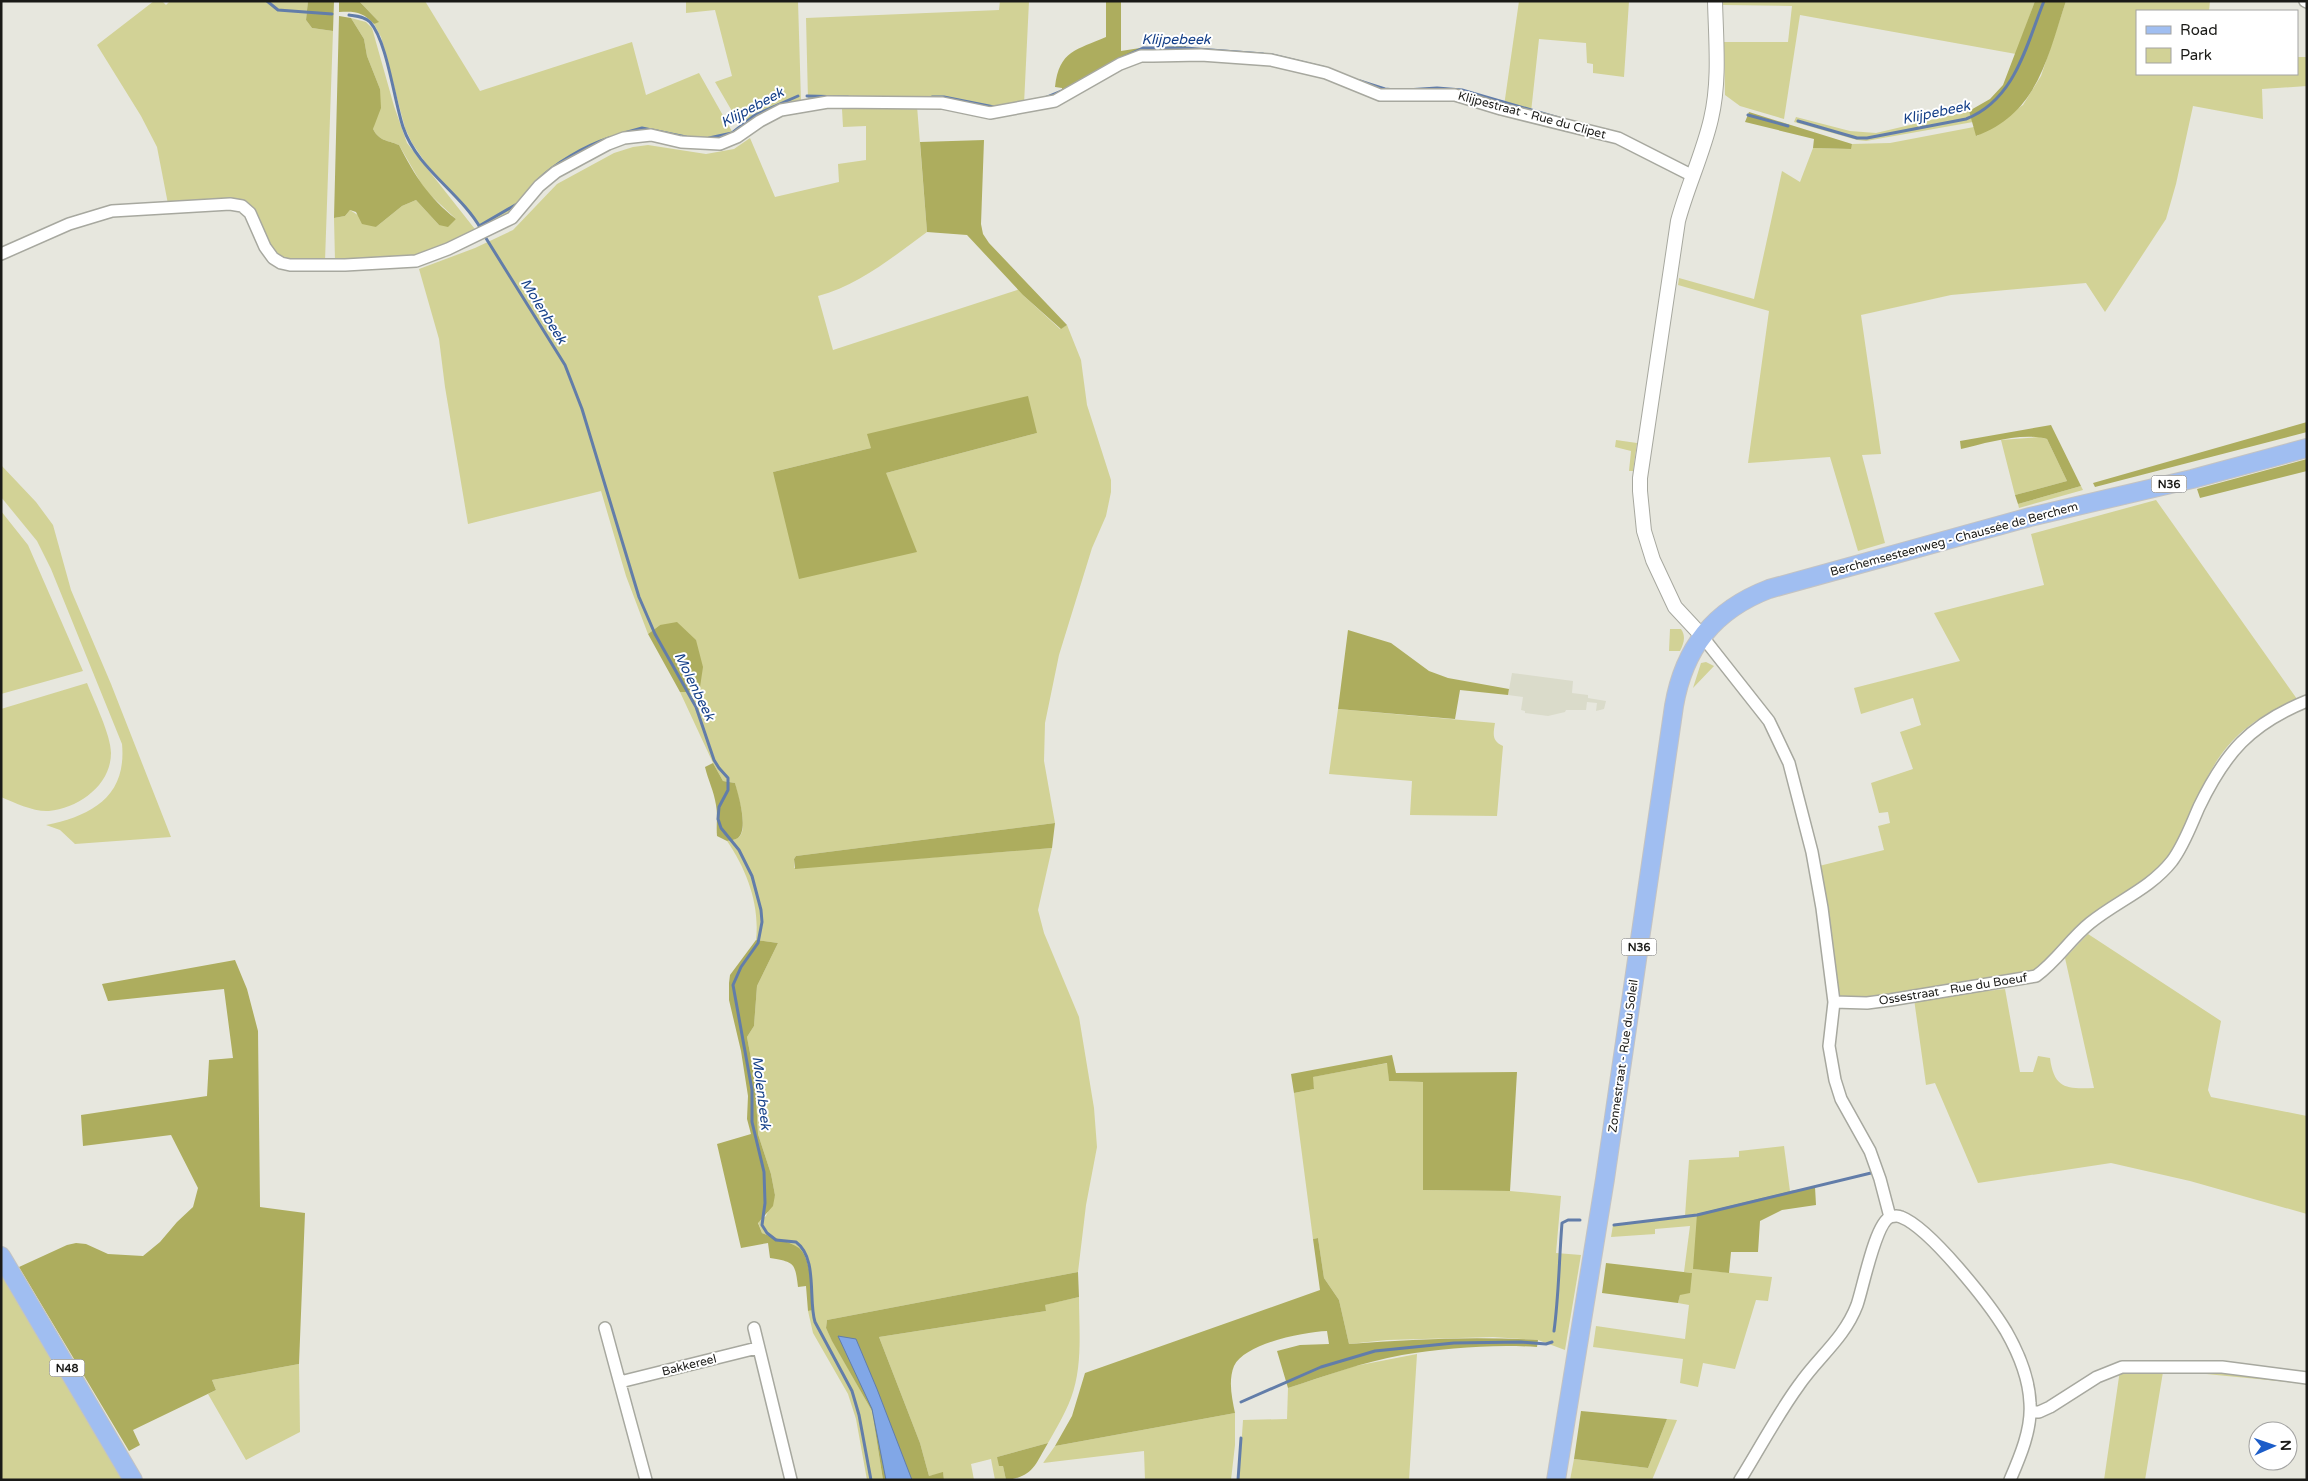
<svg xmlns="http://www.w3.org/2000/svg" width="2308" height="1481" viewBox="0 0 2308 1481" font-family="'Varela Round',sans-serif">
<rect width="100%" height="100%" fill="#e7e7de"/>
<path fill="#dadbca" d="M1512,673l61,8 -1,12 16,2v3l18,3 -2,8 -8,2 1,-8 -10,-1 -1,8h-20l-1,2 -17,4 -23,-3v-2l-4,-1 2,-13 -15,-2z"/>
<path fill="#d2d296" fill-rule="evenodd" d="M154,1h8l4,4 4,-4h138l-2,19 6,8 21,3 -8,230h-40l-15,-13 -17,-38 -85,-6 -11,-57 -16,-31 -44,-71z
M359,1h66l55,90 152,-49 14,53 53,-22 35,62 -19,7 -71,-12 -17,4 -66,31 -44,47 -34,16 -56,-63 -15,-22 -7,-15 -24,-91 -7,-13 4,-3z
M686,1h112l3,100 -58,29 -28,-48 17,-6 -17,-66 -29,3z
M1000,1h29l-5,103 -36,5 -180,-9 -2,-82 193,-8z
M1519,1h110l-5,76 -31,-4v-9l-6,-1 -1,-20 -47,-4 -8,73 -27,-6z
M1723,1h312l-19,53 -216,-39 -16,104 -44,-13 -15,-11 -1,-53h64l4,-36 -69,-1z
M2066,1h144l-1,10h-72v63h160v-17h10v29l-45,3 1,30 -70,-13 -17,78 -10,35 -61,93 -19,-29 -135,12 -90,20 20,139 -19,1 23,88 -27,8 -28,-94 -82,6 21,-152 -91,-26 1,-7 75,21 28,-128 18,11 13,-34 37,1 2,-5 38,-1 84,-16 3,9 46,-31 18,-29z
M351,18l15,4 6,6 22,78 13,37 71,90 -63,25 -80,2 -1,-42 11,-2 5,-6 26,17 26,-21 14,-6 23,25 17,-6 -31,-29 -26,-45c-12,-5 -20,-4 -26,-16l7,-40 -13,-33 -3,-17z
M917,106l10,126c-34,25 -68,53 -109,64l15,54 187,-61 4,7 36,33 7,-4 14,35 6,45 24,75v12l-5,24 -14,32 -33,107 -14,68 -1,38 11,62 -259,33 -2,3v9l258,-20 -14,62 6,23 35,84 15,91 3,39 -11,58 -8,67 -251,48 -1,8 6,12 40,71 11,69h-16l-11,-61 -8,-25 -35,-61 -5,-22 4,-2c0,-18 2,-52 -17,-63 -10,-5 -22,-8 -33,-13l-4,-11 8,-6 9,-21 -4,-21 -13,-40 -3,-54 -8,-43 7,-11 3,-40 21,-43 -22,-3c4,-35 -9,-70 -29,-99 3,-1 8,-1 11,-3 12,-9 -1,-43 -3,-55l-12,-2 -10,-18 -33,-71h14l-34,-67 -12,9 -22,-58 -25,-85 -133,33 -23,-137 -6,-48 -20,-70 56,-21 38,-18 44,-46 57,-31 19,-6 15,-2 58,9 28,-5 16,-11 25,59 64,-15 -1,-18 28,-4v-34l-23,1 -1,-18zM1037,433l-151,40 -113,-1 98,-24z
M1969,111l4,11 -107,19 -9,-1 -63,-18 2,-5 54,14 26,2z
M2039,437l8,2 20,42 -52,14 -14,-55z
M1616,440l21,3 -4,28h-4l2,-20 -16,-4z
M1,465l35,37 17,23 18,65 40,94 60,153 -96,7 -15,-14 -14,-5c45,-9 81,-28 76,-81l-71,-175 -14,-28 -36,-44z
M2081,486l2,4 -64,18 -1,-4z
M2156,500l141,199c-18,9 -37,17 -53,31 -42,34 -51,91 -80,135l-124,105 -129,25 -70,5 -4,-6 -18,-128 65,-16 -6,-24 12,-3 -2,-11 -9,1 -8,-30 42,-14 -13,-37 21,-7 -8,-27 -52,16 -7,-26 106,-27 -26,-48 110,-28 -13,-51z
M1,511l27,34 55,126 -82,23z
M1670,629h11c5,7 3,14 -1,22h-11z
M1706,662l8,4 -21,22 8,-25z
M87,683c7,18 24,52 24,70 0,32 -32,55 -62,58 -15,1 -34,-8 -48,-14v-88z
M1338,709l157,14c-2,12 -3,18 8,23l-6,70 -87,-1 2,-34 -83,-7z
M2088,934l133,87 -13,69 3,7 96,19v98l-117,-33 -79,-18 -133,20 -43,-100 -9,2 -12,-86 91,-10 15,83h13l5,-16 12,2c4,31 17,31 44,30l-29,-130z
M1388,1063l1,18 34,1v108l87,1 51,5 -5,57 25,2 -16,95 -27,-10 -45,-3 -106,3 -38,4 -10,-44 -15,-22 -6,-40 -5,1 -19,-146 20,-4 -2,-12z
M1784,1146l6,45 -71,18 -26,60 79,8 -4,24 -12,-1 -21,69 -32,-6 -5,24 -18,-4 3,-24 -90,-12 3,-21 89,13 4,-34 -11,-2 2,-8 12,-22 -8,-1 6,-46 -35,3v5l-44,3 2,-12 72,-9 4,-56 50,-3v-6z
M1,1273l122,207h-122z
M1079,1297c0,33 4,69 -8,101 -6,16 -15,31 -23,45l-51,14 6,9 3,14h-11l-4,-21 -20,5 3,16h-30l-1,-7 -14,3 -9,-33 -41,-106 167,-26 -2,-6z
M1417,1354l-8,126h-170l4,-60 44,-1 1,-31 67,-22z
M299,1364l1,68 -54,28 -38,-66 8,-4 -4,-10z
M2181,1369l126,11v4l-111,-11 -33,-1 -18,108h-41l16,-110z
M1235,1413v32l-4,35h-86l-1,-29 -101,12 12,-17z
M1667,1419l10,1 -25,60h-82l4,-21 74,9z"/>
<path fill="#adad5e" d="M308,1h26l-1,30 -21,-3 -6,-8z
M339,1h20l20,21 -5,2c-11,-12 -19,-13 -35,-12z
M1106,1h15v50l19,-3 46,-2v6h-42l-82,42v-6l-7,-1c4,-37 22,-37 51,-50z
M2035,1h31c-19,57 -28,112 -90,135l-7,-25 21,-12 13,-14z
M339,16l12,2 13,21 3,17 13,33 1,19 -8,21c6,12 14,11 26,16 16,31 29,52 57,74l-8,8 -9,-2 -23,-25 -14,6 -26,21 -14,-3 -6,-12 -6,-2 -5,6 -11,2z
M1749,112l103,32 -1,5 -38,-1 1,-9 -69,-17z
M984,140l-3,84 2,10 6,9 78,82 -6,4 -37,-33 -57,-61 -40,-3 -7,-90z
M1028,396l9,37 -151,40 31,79 -118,27 -26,-107 98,-24 -4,-14z
M2307,422v10l-212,55 -2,-4z
M2051,425l30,61 -63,18 -3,-9 52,-14 -20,-42c-25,-7 -61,4 -86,10l-1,-8z
M2307,459v12l-107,27 -3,-9z
M677,622l19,18 7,27 -3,20 -6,5h-14l-32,-58 12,-9z
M1348,630l43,13 38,28 19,7 61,11 -1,6 -48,-5 -5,29 -117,-10z
M713,763l10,18 12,2c3,11 14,46 3,55 -3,2 -8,2 -11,3l-10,-5c-1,-11 1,-21 -1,-31 -2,-14 -8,-25 -11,-38z
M1055,823l-3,25 -257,21 -1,-10 2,-3z
M756,940l22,3 -21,43 -3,40 -7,11 8,43 3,54 13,40 4,21 -2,11 -15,17 4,10c11,5 27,8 37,15 13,11 13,46 13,62l-4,1 -2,-25 -8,1c-3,-24 -3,-25 -28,-29l-2,-15 -27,5 -24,-104 34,-10 -4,-15 1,-23 -7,-45 -12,-51v-17l1,-8z
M235,960l12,29 11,42 2,176 45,6 -6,151 -87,16 4,10 -83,40 7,15 -11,6 -110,-184 48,-22 9,-2 10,1 22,10 35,2 17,-14 17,-20 16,-15 5,-19 -27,-53 -88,11 -2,-31 126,-19 2,-36 24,-2 -9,-69 -116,12 -6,-17z
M1392,1055l4,18 121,-1 -7,119 -87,-1v-108l-34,-1 -2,-18 -74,14 1,12 -20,4 -3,-19z
M1815,1187l1,18 -34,5 -22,11 -2,31h-27l-2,21 -36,-4 4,-55 93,-23z
M1318,1238l6,40 15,22 10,44c63,-5 126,-8 189,-4l-1,7c-44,-3 -91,1 -135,8 -39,7 -77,21 -114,33l-11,-37 23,-6 29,-1 -2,-13c-23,1 -82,12 -93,35 -6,15 -2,32 1,47l-180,33 17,-30 13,-43 235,-83 -7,-51z
M1606,1263l86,10 -2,20 -10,2 -2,8 -76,-10z
M1078,1272l1,25 -34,8 1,6 -167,26 41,106 9,33 14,-4 1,8h-61l-11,-69 -40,-70 -6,-13 1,-8z
M1581,1411l86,8 -19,49 -74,-9z
M1048,1443c-13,22 -15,34 -42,37l-3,-14h-4l-2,-9z"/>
<path fill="#81a7e7" stroke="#627da9" d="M838,1336l18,3 21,50 35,91h-26l-14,-71z"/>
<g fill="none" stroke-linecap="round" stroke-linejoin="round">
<path stroke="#627da9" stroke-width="3" d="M267,1l11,9 54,4
M349,15c7,1 15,1 21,7 17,19 24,78 33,105 14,42 57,65 78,102
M1272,55l54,13
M1117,60l26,-12h42l78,6
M1360,81l25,8 10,1
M1406,90l31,-2 25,2 97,28
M807,96l41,1
M932,97h12l50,10
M1045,98l17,-7
M1748,115l40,11
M1798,121l59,17h10l99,-19c49,-19 60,-73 78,-118
M624,133l18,-5 44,9
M709,138l23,-5 23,-18 43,-19
M537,181c18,-18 48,-35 72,-43
M479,226l38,-22
M484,235l81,130 17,44 57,188 16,37 41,73 18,53 5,8 9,10v12l-9,17 -1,12 3,9 18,22 13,26 9,34 1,12 -4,21 -17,24 -8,18 19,105v32l12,50 1,31 -3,22 5,8 9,7 20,2c22,16 12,58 19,80l37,69 7,24 12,65
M1614,1225l83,-10 174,-42
M1554,1331c5,-37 5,-71 8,-108l6,-3h12
M1241,1402l80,-35 54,-16 79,-8 67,-1 25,2 6,-2
M1238,1480l3,-42"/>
<defs>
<path id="minor" d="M2305,1l2,1
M1,254l68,-30 43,-13 118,-7 12,2 8,7 15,34 8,11 8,5 9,2h55l71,-4 32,-12 64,-31 27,-32 17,-14 52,-28 16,-6 27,-3 30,7 39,2 17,-7 23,-16 21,-11 47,-8 114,1 48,10 65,-12 65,-37 21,-8h12l48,-1 70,5 55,13 54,22h75l46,14 117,29 75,38
M1702,636l67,85 20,42 23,89 10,56 12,94 -5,44 6,34 6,19 29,52 10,28 10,38
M1834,1002l33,1 23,-3 146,-24c21,-15 34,-37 54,-53 27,-22 60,-34 82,-62 12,-16 19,-36 27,-54 26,-54 51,-83 108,-106
M1890,1217c4,-1 7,-2 11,0 29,11 88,86 105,114 12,21 23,47 24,72 2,26 -10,54 -20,77
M605,1328l41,152
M754,1328l37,152
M620,1382l137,-34
M2030,1412h9l11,-5 47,-30 25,-10h100l85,11
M1740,1480c20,-32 37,-65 59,-95 19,-28 45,-46 58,-80 6,-17 18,-81 33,-88"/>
<path id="tertiary" d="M1702,636l-27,-29 -22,-47 -9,-29 -4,-40v-13l38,-257c9,-34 25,-67 33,-102 9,-38 5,-78 4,-118"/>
<path id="primary" d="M1,1256l132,224
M1556,1480l49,-301 69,-473c10,-58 40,-96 95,-117l261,-72 162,-38 115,-31"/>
</defs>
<use href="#minor" stroke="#a7a89f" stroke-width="14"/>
<use href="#tertiary" stroke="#a7a89f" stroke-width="16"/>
<use href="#primary" stroke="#c3c3c3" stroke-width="20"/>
<use href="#minor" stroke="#fff" stroke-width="11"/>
<use href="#tertiary" stroke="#fff" stroke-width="14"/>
<use href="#primary" stroke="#a0bef1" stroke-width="18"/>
</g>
<g text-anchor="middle" stroke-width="4" stroke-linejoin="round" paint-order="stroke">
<g fill="#fff" stroke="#5f5f5d" stroke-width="1">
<rect x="2151.5" y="475.5" width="35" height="17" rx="4"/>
<rect x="1621.5" y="938.5" width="35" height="17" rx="4"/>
<rect x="49.5" y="1359.5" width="35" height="17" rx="4"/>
</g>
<g font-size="11" font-weight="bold" fill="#1a1a17">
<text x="2169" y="488">N36</text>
<text x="1639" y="951">N36</text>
<text x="67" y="1372">N48</text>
</g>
<g font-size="12" fill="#1a1a17" stroke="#fff">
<text transform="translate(1532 115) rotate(15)" y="4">Klijpestraat - Rue du Clipet</text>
<text transform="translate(1954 539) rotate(-15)" y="4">Berchemsesteenweg - Chaussée de Berchem</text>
<text transform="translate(1953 989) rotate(-9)" y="4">Ossestraat - Rue du Boeuf</text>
<text transform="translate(1623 1056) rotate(-82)" y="4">Zonnestraat - Rue du Soleil</text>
<text transform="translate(689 1365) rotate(-14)" y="4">Bakkereel</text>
</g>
<g font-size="14" font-style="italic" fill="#143f88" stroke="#fff">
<text x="1176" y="44">Klijpebeek</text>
<text transform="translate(752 107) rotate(-28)" y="5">Klijpebeek</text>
<text transform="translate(1936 112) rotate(-12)" y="5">Klijpebeek</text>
<text transform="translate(544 311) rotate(58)" y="5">Molenbeek</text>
<text transform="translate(695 686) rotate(64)" y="5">Molenbeek</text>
<text transform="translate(762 1093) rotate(83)" y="5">Molenbeek</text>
</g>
</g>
<rect width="2308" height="1481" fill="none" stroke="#1a1a17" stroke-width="5"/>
<rect x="2136" y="10" width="162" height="65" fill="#ffffff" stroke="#a3a3a2"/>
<rect x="2146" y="26" width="25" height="8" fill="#a0bef1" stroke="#a3a3a2"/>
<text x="2180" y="35" font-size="15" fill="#1a1a17">Road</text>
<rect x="2146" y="48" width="25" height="15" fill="#d2d296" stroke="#a3a3a2"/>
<text x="2180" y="60" font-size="15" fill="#1a1a17">Park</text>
<g transform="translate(2273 1446) rotate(88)"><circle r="24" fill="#ffffff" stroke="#a3a3a2"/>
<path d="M0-4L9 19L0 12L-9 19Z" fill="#1c5dc9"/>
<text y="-8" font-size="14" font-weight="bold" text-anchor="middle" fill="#1a1a17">N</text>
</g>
</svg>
